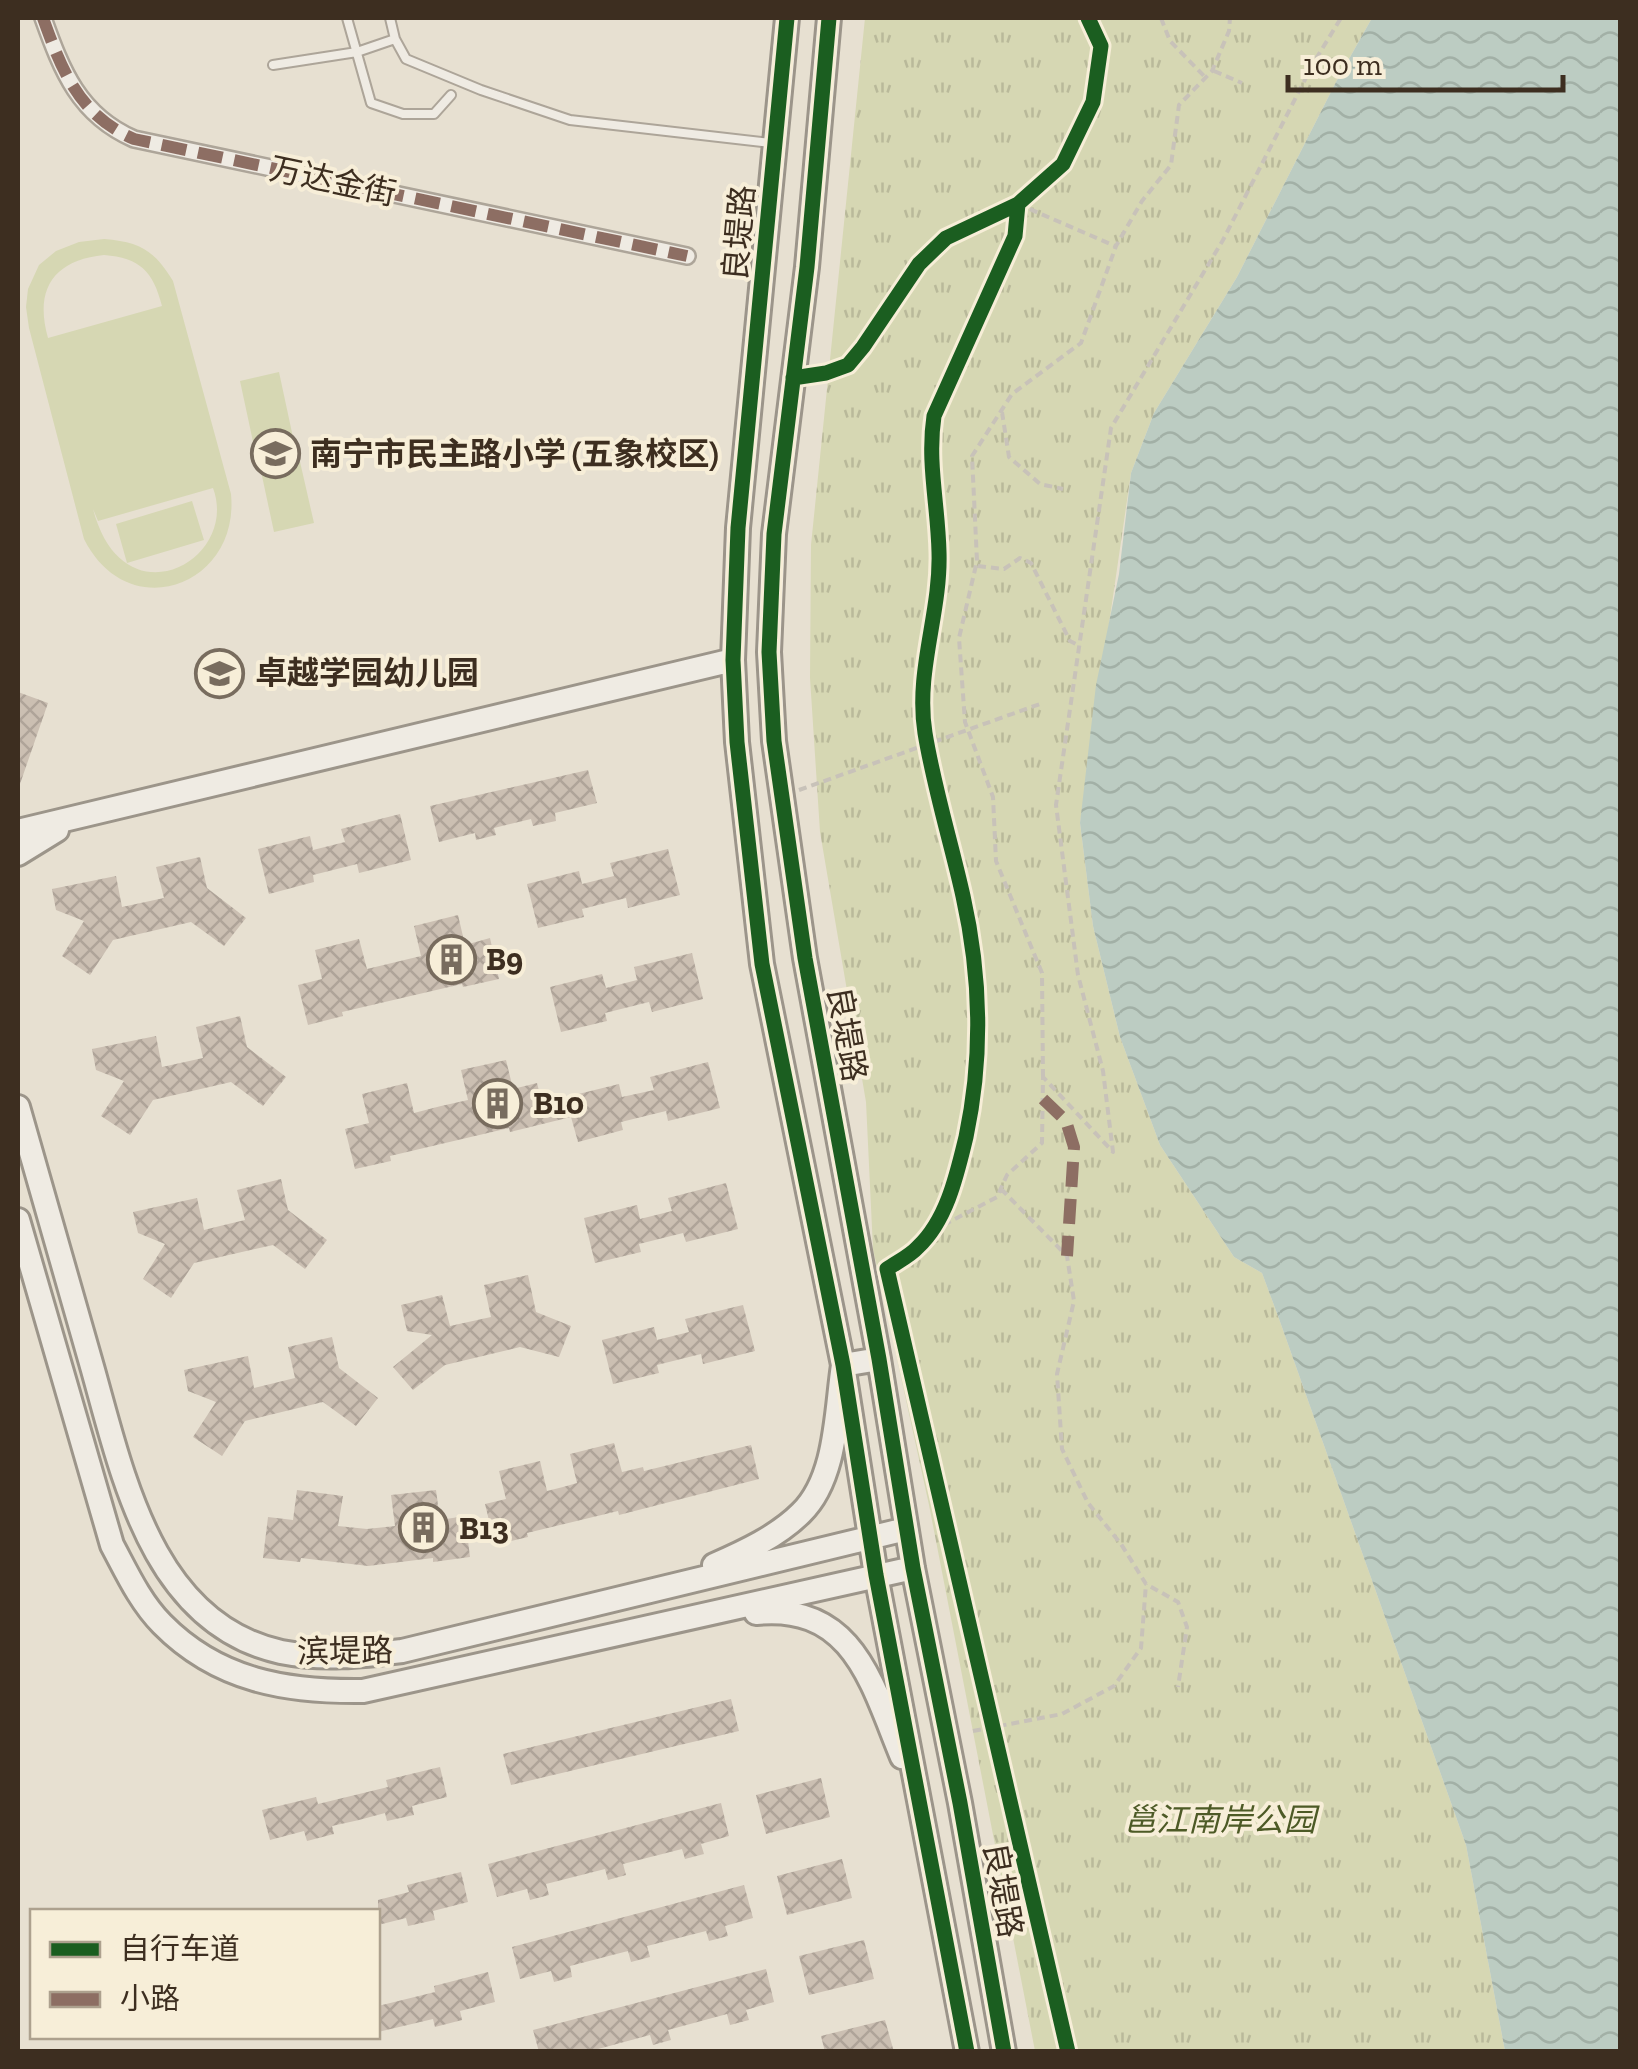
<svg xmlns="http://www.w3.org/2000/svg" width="1638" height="2069" viewBox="0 0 1638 2069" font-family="'Zilla Slab','Noto Sans SC',serif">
<defs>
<pattern id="park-tufts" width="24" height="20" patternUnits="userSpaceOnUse" patternTransform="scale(2.5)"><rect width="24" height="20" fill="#d6d7b3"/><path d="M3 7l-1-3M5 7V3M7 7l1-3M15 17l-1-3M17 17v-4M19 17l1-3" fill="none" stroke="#b9b99a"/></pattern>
<pattern id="water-waves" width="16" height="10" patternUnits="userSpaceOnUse" patternTransform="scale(2.5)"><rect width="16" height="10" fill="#bcccc2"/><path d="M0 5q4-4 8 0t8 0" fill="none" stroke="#a2b0a6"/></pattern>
<pattern id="building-cross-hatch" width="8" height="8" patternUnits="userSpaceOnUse" patternTransform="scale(2.5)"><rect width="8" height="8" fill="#cbbfb2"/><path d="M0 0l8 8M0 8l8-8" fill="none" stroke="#afa499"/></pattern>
</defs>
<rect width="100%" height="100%" fill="#e7e0d1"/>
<path fill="#d6d7b3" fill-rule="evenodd" d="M104,239c36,3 50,11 69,42l58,213c9,92 -103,133 -147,45l-55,-211 -3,-21 2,-18 11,-24 17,-14 23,-9zM104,255c36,3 49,16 58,51l-114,32c-14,-49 6,-78 56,-83zM213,488c27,73 -90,136 -120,21l5,12z
M279,372l15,70 -39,9 -15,-70z
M298,453l16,70 -40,9 -15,-70z
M192,501l12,39 -77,23 -11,-39z"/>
<path fill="url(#park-tufts)" d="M865,18h507l-36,64 -99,195 -83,136 -23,60 -51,350 13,103 27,111 40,108 74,112 28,16 16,43 188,529 39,206h-470l-106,-546 -56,-256 -7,-147 -46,-270 -10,-154 1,-133z"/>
<path fill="url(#water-waves)" d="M1372,18h248v2033h-115l-39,-206 -188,-529 -16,-43 -28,-16 -74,-112 -40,-108 -27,-111 -13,-103 16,-138 23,-111 12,-101 23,-60 83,-136 99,-195z"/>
<path fill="url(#building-cross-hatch)" d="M18,692l30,11 -28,81 -2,-1z
M588,770l9,33 -42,10 1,8 -23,5 -2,-7 -37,9 2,7 -20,5 -1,-7 -36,9 -9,-36z
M400,814l11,46 -52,13 -2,-9 -44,11 1,7 -45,12 -11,-45 52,-13 3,14 32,-8 -4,-13z
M668,849l12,46 -52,13 -2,-10 -44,11 2,8 -46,11 -11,-44 52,-13 3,13 32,-8 -4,-13z
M200,857l7,31 39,30 -22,28 -33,-24 -78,18 -23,35 -28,-19 22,-35 -28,-11 -4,-21 64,-13 6,31 42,-9 -8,-31z
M458,915l7,30 25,-7 9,41 -36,8 -1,-3 -120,28 1,4 -35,9 -10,-40 24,-6 -7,-29 44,-11 8,30 54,-13 -7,-30z
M692,953l11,46 -51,13 -3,-10 -44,11 2,8 -46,11 -11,-45 52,-13 4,14 31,-8 -3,-13z
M240,1016l7,31 39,30 -23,29 -32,-24 -78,18 -23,35 -29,-19 23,-35 -28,-11 -4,-21 64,-13 6,31 41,-9 -7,-31z
M506,1060l7,29 24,-6 5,20 77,-19 3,13 32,-7 -4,-13 58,-15 12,46 -52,13 -2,-10 -45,11 2,8 -45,12 -7,-25 -61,15 -1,-4 -119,28 1,5 -36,8 -10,-40 24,-6 -7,-29 45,-11 7,30 27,-7 27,-6 -7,-30z
M281,1179l7,31 39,30 -22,29 -32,-24 -79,18 -23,35 -28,-19 22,-35 -27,-11 -5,-21 64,-14 7,32 20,-5 21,-5 -8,-30z
M726,1183l12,46 -52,13 -3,-9 -44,11 2,8 -46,11 -11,-45 53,-13 3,14 32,-8 -4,-13z
M528,1275l8,37 35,14 -12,31 -39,-10 -75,18 -32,25 -20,-23 39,-32 -25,-4 -6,-26 41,-10 8,31 41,-9 -7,-32z
M743,1305l12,46 -52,13 -2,-10 -44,11 2,8 -46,11 -11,-44 52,-13 3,13 32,-8 -4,-13z
M332,1337l7,31 39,30 -22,28 -33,-24 -78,19 -23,35 -29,-19 23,-35 -28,-11 -4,-21 64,-14 6,32 41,-10 -7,-31z
M614,1443l8,29 21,-5 1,4 107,-26 8,34 -140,36 -1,-4 -91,22 1,4 -33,8 -10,-41 21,-5 -7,-28 41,-10 7,30 16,-4 14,-4 -7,-29z
M297,1490l46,6 -5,30 29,3 28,-3 -4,-31 45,-5 4,30 25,-4 5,41 -37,5v-4l-65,8 -67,-8 -1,4 -37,-4 5,-41 25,3z
M731,1699l8,32 -228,54 -8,-31z
M440,1767l7,30 -35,9 2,9 -27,6 -2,-8 -26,7 -27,6 2,8 -27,7 -3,-10 -34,9 -8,-30 54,-13 2,7 70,-17 -2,-7z
M821,1778l9,39 -64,17 -10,-39z
M721,1803l8,33 -28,8 3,10 -19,5 -3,-10 -59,15 3,11 -18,5 -3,-11 -59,15 3,11 -19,5 -3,-11 -30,8 -9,-33z
M842,1859l10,39 -65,17 -10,-39z
M461,1872l7,30 -35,9 2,9 -27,6 -2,-8 -28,7v-25l31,-8 -2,-7z
M744,1885l9,33 -28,8 3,10 -19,5 -3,-10 -59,15 3,11 -19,5 -3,-11 -58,15 2,11 -18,5 -3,-11 -31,8 -8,-32z
M864,1940l10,39 -65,16 -10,-39z
M766,1969l8,33 -28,8 3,10 -19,5 -3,-11 -59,16 3,10 -18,5 -3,-10 -63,17h-48l-6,-22z
M488,1972l7,30 -35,9 2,9 -27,7 -2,-8 -55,13v-26l57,-14 -1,-6z
M885,2020l9,32h-69l-4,-16z"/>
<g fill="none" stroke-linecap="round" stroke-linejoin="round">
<defs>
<path id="lane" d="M347,18l24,85 32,11h31l17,-19
M390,18l5,21 11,20 75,31 89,30 201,23
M273,65l84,-13 38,-13"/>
<path id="street" d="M43,18c19,53 36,97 91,121l553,117"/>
<path id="secondary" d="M787,18l-49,510 -5,132 4,82 25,222 81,401 33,210 91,477
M829,18l-22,249 -33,267 -5,118 5,89 31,217 74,401 34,209 47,235 44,249
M18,831l715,-171
M18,854l39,-24
M18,1107c25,88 50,176 75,263 30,107 60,254 188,282 40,8 81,4 121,-1l504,-122
M18,1220l94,325c14,26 28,57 50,79 56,57 125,68 201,67l550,-123
M714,1565c30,-13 64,-29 87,-52 36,-35 35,-102 42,-148l36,-6
M756,1613c98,-10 116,72 146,144"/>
</defs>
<use href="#lane" stroke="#ada599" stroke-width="12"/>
<use href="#street" stroke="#ada599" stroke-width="20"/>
<use href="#secondary" stroke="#9c958a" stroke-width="28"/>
<path stroke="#c8c2b9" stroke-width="4" stroke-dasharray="8 5" stroke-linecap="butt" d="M1161,18l9,23 35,36
M1214,71l28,12
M1018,204l97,42
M1002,412l7,45 31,27 23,5
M978,566l26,3 16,-11 11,5 39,78 10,5
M799,790l241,-86
M1043,1077l-1,-104 -46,-112 -3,-64 -28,-75 -6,-84 18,-77 -5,-105 40,-62 69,-51 35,-97 26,-45 29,-36 8,-60 33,-34 17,-40 1,-13
M1001,1189l66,67 7,45 -17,73 5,75 26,54 33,41 25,40 32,18 9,25 -9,60
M932,1231l65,-34 10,-22 35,-32 1,-66 70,75 -10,-81 -25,-96 -22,-170 55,-377 112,-188 91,-178 27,-44
M973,1731l89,-17 52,-28 27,-38 5,-64"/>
<use href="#lane" stroke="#efebe3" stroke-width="8"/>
<use href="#street" stroke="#efebe3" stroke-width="15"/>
<use href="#secondary" stroke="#efebe3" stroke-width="22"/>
<path stroke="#8d6e63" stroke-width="12" stroke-dasharray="25 12" stroke-linecap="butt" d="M43,18c19,53 36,97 91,121l553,117
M1043,1099l23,22 8,26 -7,109"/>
<defs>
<path id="cycleway" d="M787,18l-49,510 -5,132 4,82 25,222 81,401 33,210 91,477
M829,18l-22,249 -33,267 -5,118 5,89 31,217 74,401 34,209 47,235 44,249
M1018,204l-3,32 -81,180c-7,46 4,89 5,136 2,61 -24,119 -14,181 9,55 26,109 38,163 18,80 20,161 3,241 -9,37 -19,83 -48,110 -8,9 -21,15 -31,22l181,783
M793,378l33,-5 22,-8 15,-18 56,-83 27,-26 72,-34 45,-40 30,-62 8,-56 -13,-28"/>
</defs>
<use href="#cycleway" stroke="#f7eed8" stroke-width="21"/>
<use href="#cycleway" stroke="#1b5e20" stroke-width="15"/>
</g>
<defs>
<symbol id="school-ring" viewBox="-11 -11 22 22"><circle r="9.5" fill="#f7eed8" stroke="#786c5e" stroke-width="1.5"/><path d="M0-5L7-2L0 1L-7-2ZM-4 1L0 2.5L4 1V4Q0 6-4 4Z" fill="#786c5e"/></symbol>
<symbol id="building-ring" viewBox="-11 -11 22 22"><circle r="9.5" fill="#f7eed8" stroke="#786c5e" stroke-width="1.5"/><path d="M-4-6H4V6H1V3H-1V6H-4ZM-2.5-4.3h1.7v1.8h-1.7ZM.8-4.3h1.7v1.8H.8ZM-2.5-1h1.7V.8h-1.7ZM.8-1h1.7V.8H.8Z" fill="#786c5e"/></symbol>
</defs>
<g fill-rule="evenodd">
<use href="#school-ring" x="248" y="426" width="55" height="55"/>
<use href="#school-ring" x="192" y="646" width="55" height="55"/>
<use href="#building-ring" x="424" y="932" width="55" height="55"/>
<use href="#building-ring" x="470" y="1076" width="55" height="55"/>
<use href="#building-ring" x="396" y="1500" width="55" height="55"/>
</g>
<g text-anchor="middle" stroke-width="8" stroke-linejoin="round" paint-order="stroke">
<g font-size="32" fill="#3d2e20" stroke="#f7eed8">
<text transform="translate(333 181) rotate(12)" y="11">万达金街</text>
<text transform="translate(739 233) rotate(-85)" y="11">良堤路</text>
<text transform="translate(847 1034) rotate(80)" y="11">良堤路</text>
<text transform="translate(345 1651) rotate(-1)" y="11">滨堤路</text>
<text transform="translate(1003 1890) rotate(80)" y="11">良堤路</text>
</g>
<g font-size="32" font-weight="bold" fill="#3d2e20" stroke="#f7eed8" text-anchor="start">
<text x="310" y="465">南宁市民主路小学 (五象校区)</text>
<text x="255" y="684">卓越学园幼儿园</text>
<text x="486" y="970">B9</text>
<text x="533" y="1114">B10</text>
<text x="459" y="1539">B13</text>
</g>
<g font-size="32" font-style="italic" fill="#4d5a26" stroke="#f7eed8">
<text x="1220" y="1831">邕江南岸公园</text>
</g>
</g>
<rect width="1638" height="2069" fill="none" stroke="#3d2e20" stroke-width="40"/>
<rect x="30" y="1909" width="350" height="130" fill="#f7eed8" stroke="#ada18e" stroke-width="2.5"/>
<rect x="50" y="1942" width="50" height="15" fill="#1b5e20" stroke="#ada18e" stroke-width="2.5"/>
<text x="120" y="1959" font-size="30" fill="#3d2e20">自行车道</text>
<rect x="50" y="1992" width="50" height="15" fill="#8d6e63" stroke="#ada18e" stroke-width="2.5"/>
<text x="120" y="2009" font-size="30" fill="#3d2e20">小路</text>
<path d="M1288 75v15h275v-15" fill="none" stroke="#3d2e20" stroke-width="5"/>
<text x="1303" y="75" font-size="30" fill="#3d2e20" stroke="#f7eed8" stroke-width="8" paint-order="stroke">100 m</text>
</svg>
